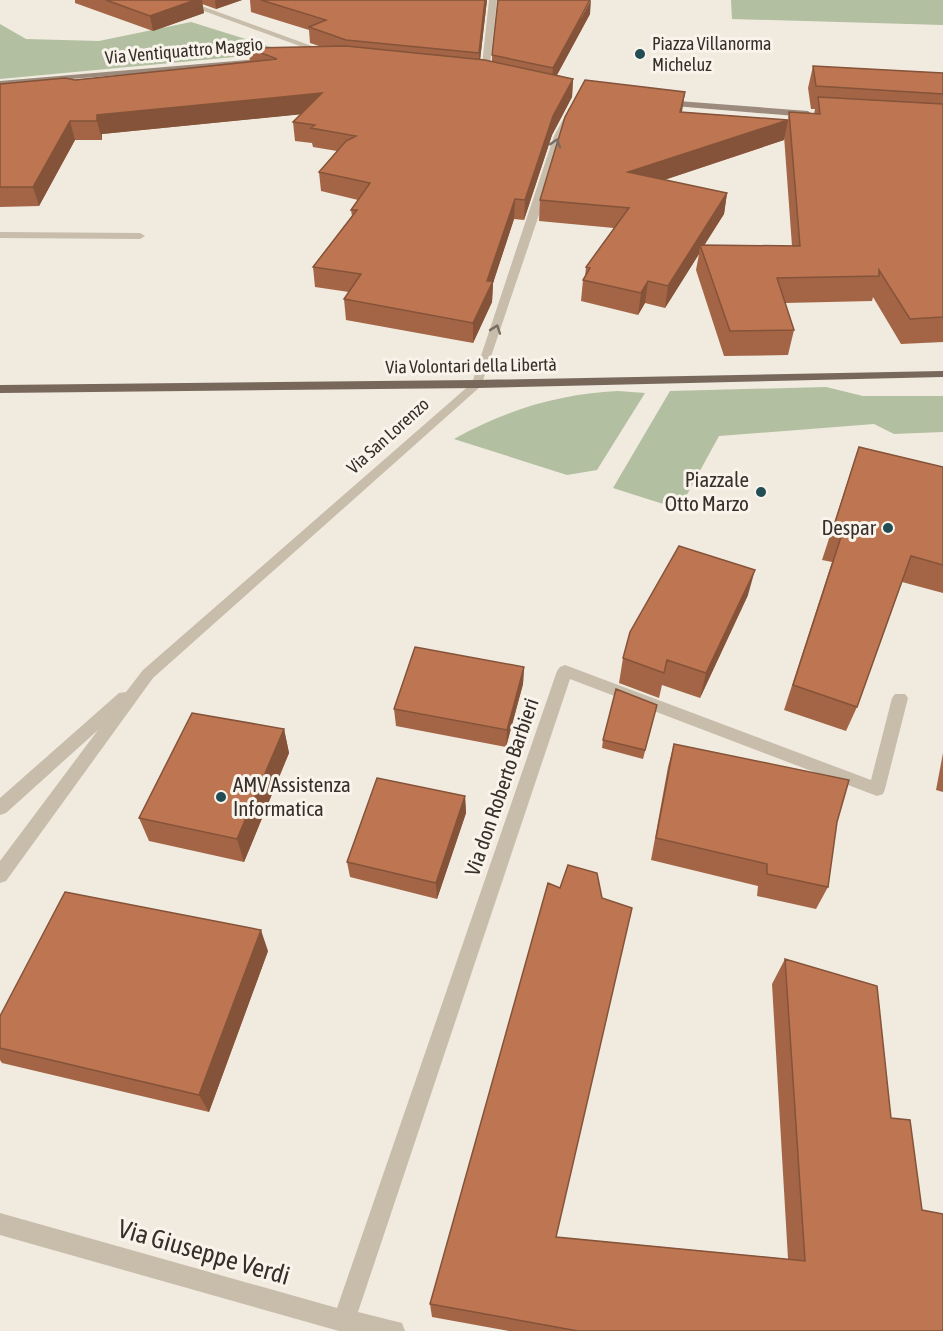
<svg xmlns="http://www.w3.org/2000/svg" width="943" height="1331" viewBox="0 0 943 1331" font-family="'Asap Condensed',sans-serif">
<rect width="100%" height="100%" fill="#f1eadf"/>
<path fill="#b2bfa0" d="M731,0h212v25l-211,-6z
M191,22l96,30 -287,27v-55l26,15 73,2z
M826,387l37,9h80v36l-49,2 -20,-10 -155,12 -40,73 -66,-21 57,-97z
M618,391l27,2 -48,77 -30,5 -113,-36c52,-29 104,-45 164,-48z"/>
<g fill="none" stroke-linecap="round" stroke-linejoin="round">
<path fill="#c8bcab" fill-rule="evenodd" d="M174,0h11l149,54 -7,2z
M489,0h8l-8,74 -4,2 -4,-2z
M569,108l7,2 -14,26 -20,70 -61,180 -328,292 -147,203 -6,2v-22l98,-131 -92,83 -6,2v-17l119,-105 7,-1 17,-22 329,-287 82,-247z
M0,232l140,1 5,3 -5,3 -140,-1z
M565,665l306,115 21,-82 3,-4h10l3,4 -23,91 -2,5 -6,2 -307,-117 -212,633 44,11 3,8h-66l-339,-96v-22l337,95 220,-637 3,-4z"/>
<path fill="#9c8b7d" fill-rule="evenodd" d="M260,59l4,2 -1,2 -263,22v-4z
M665,100l143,11 4,3 -4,3 -146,-12 -1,-2z"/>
<path fill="#78685c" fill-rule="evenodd" d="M943,371v6l-466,11 -477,5v-8l477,-5z"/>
</g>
<path fill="#a36546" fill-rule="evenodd" d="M75,0h167l-26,9 -14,-5 2,9 -51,18 -78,-28z
M250,0h237l-7,60 12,2v-7l98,-41 -33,61 16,4 -1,18 -20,38 -28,85 -10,-1 -21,64 -1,19 -19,41 -127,-23 -2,-21 5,-7 -34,-5 -2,-20 39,-51 -1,-6 7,-10 -37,-9 -2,-19 18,-21 -24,-4 -1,-4 -17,-2 -2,-19 8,-8 -199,20v6h-27l-36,66 -39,1v-123l75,-4 175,-19 -2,-13 74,-1 -12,-4 -1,-13 -58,-18z
M813,66l130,7v269l-42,2 -28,-47 -1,4 -87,2 9,27 -6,25 -64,1 -28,-86 3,-16 -34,54 -20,-5 -7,12 -57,-14 2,-21 2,-3 1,-10 28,-39 -75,-7 1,-21 142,-88 106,8 1,-8 25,2 1,-5h-4l-3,-21zM784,136l8,110 -88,-1 20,-31 3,-21 -63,-13 120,-40z
M859,447l84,20v126l-41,-11 -45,125 -11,24 -62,-21 48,-148 -10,-2z
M748,595l-48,103 -38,-13 -3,13 -40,-15 4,-25z
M524,667l-1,17 -17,63 -110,-21 -2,-17z
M657,705l-14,54 -41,-11 1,-8z
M284,729l5,24 -45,109 -95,-21 -10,-23z
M674,744l163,78 -9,65 -12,22 -59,-13 1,-10 -107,-26 17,-93z
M943,753v39l-7,-2z
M465,796l1,17 -29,86 -87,-22 -3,-15z
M268,951l-59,161 -207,-49 -2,-3v-44z
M785,959l106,159 31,92 21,121h-434l-77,-14 -2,-13 126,-67 232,22 -16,-275z"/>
<path fill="#845339" d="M195,0h7l2,13 -51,18 -3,-15z
M215,0h27l-26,9z
M485,0h2l-8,69v-16z
M591,0l-1,14 -38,70 1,-16z
M573,79l-1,18 -20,38 -28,85 1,-20 28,-84z
M685,92l-3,20 -5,20 3,-20z
M322,93l2,19 -222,22v6l-5,-19v-6z
M788,120l-4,20 -159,53 3,-21z
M70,121l5,19 -36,66 -6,-19z
M727,193l-3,21 -22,35 -2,-4 -1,9 -34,54 3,-22z
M515,199l-1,20 -21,64 -1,19 -19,41v-20z
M648,281l-3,22 -7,12 3,-22z
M755,570l-7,25 -48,103 6,-25z
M524,667l-1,17 -17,63 1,-17z
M284,729l5,24 -45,109 -7,-23z
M465,796l1,17 -29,86 -1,-16z
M261,930l7,21 -59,161 -10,-17z"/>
<path fill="#bd7651" stroke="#845339" stroke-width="1.5" d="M106,0h89l-45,16z
M261,0h224l-6,53 -133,-13 -37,-13 17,-7z
M498,0h92l-37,68 -61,-13z
M346,46l139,14 88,19 -20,37 -28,84 -10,-1 -28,82h6l-20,42 -129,-24 17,-25 -48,-7 44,-57h-6l19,-27 -51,-11 27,-31 10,-5 -45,-8 4,-3 -22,-3 29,-29 -225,22v6h-27l-37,66h-33v-103l65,-6 10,2 202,-21 -29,-11z
M813,66l130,7v21l-127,-8z
M585,80l100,12 -5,20 108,8 -160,52 99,21 -59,93 -20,-5 -7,12 -58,-13 7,-12 -4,-1 43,-59 -89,-8 25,-83z
M818,97l125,7v213l-33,2 -31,-49v6l-102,2 17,52 -64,1 -30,-86 100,1 -11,-134 31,2z
M859,447l84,20v98l-32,-9 -54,151 -64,-22 48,-148 -10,-2z
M679,546l76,24 -49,103 -39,-13 -3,13 -41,-15 7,-26z
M415,647l109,20 -17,63 -113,-21z
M616,689l41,16 -12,45 -42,-10z
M192,713l92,16 -47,110 -98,-21z
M674,744l175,36 -12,42 -9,65 -61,-13v-10l-111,-26z
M377,778l88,18 -29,87 -89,-21z
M568,865l29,8 5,25 30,10 -76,329 249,24 -20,-302 92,27 14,132 19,2 12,90 21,4v117h-365l-148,-27 118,-421 12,5z
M65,892l196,38 -62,165 -199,-47v-32z"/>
<defs><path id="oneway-chevron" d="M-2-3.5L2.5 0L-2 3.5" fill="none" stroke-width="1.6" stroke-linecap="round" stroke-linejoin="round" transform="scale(1.5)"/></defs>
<g stroke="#786e64">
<use href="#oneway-chevron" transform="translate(556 143) rotate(-72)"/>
<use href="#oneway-chevron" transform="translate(496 329) rotate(-71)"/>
</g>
<g fill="#224d55" stroke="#f9f4eb" stroke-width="2">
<circle cx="640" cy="54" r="6"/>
<circle cx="761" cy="492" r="6"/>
<circle cx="888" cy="528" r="6"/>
<circle cx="221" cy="797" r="6"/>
</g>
<g text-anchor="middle" stroke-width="6" stroke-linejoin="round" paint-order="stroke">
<g font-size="18" fill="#372f2a" stroke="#f9f4eb" text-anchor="start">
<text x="652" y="50">Piazza Villanorma<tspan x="652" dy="21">Micheluz</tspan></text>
</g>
<g font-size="18" fill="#372f2a" stroke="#f9f4eb">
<text transform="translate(184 51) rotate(-5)" y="6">Via Ventiquattro Maggio</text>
<text transform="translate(471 366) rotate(-1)" y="6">Via Volontari della Libertà</text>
<text transform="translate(388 436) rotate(-42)" y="6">Via San Lorenzo</text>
</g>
<g font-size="21" fill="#372f2a" stroke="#f9f4eb" text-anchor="end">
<text x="749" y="487">Piazzale<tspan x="749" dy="24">Otto Marzo</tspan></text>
<text x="876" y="535">Despar</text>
<text x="233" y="792" text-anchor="start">AMV Assistenza<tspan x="233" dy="24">Informatica</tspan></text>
</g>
<g font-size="21" fill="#372f2a" stroke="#f9f4eb">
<text transform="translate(502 787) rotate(-71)" y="7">Via don Roberto Barbieri</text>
</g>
<g font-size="26" fill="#372f2a" stroke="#f9f4eb">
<text transform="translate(204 1252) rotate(16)" y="9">Via Giuseppe Verdi</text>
</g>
</g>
</svg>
